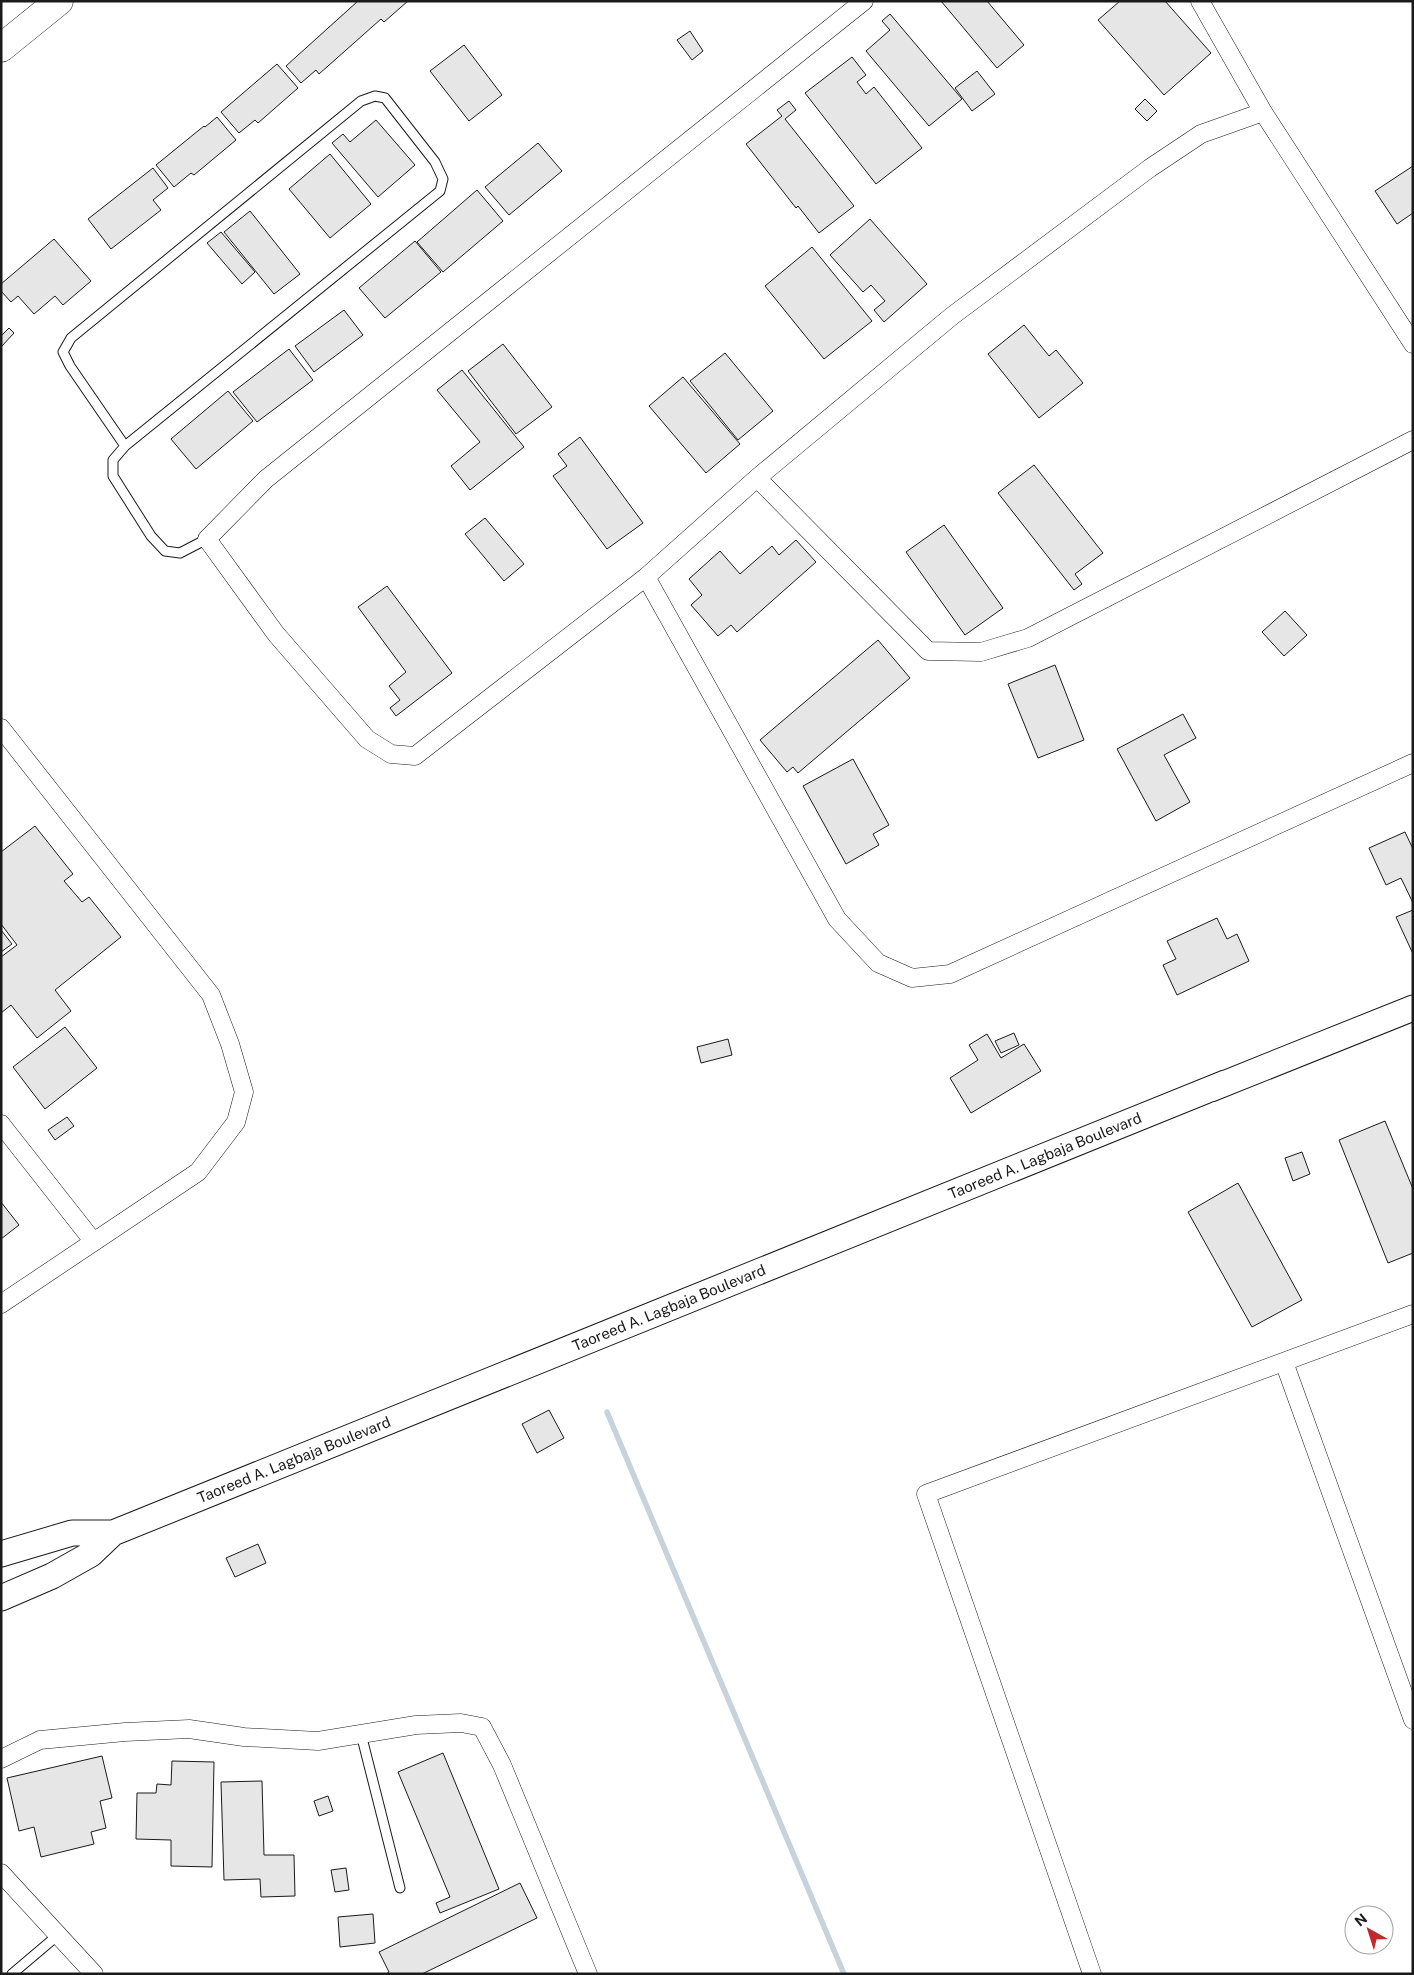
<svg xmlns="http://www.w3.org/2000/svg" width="1414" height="1975" viewBox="0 0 1414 1975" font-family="'Public Sans',sans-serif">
<rect width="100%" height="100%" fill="#fff"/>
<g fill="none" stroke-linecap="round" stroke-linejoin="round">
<path stroke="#c6d2dc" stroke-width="5.5" d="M607,1412l237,562"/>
</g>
<path fill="#e6e6e6" stroke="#1a1a1a" d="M358,1h50l-24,21 -3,-3 -62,55 -3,-4 -15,13 -15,-17z
M941,1h46l37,44 -27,23z
M1120,1h45l46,52 -47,42 -66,-75z
M890,14l72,85 -33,27 -63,-75 24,-21 -8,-9z
M690,31l13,20 -11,9 -15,-20z
M464,45l38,50 -33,26 -39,-50z
M852,57l14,18 -9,7 9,12 8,-7 48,61 -46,36 -71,-91z
M277,64l21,24 -40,35 -3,-3 -16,13 -18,-21z
M977,71l18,23 -23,17 -17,-23z
M1145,99l12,12 -10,10 -12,-12z
M789,101l7,9 -11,9 69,87 -35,27 -21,-27 -2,2 -50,-64 36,-28 -5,-6z
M217,117l19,23 -42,35 -3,-2 -17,14 -18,-22 48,-39 1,1z
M376,120l39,45 -37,32 -46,-54 11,-9 7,8z
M538,143l24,28 -53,44 -24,-28z
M330,154l41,50 -41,34 -41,-49z
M1413,166v47l-16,11 -22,-33z
M153,168l15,20 -15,12 8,10 -50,39 -23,-30z
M477,190l26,31 -60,51 -26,-30z
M250,211l50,63 -26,20 -50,-62z
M870,219l57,65 -43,38 -10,-12 11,-9 -14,-16 -8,7 -33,-37z
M221,232l34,40 -13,12 -35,-41z
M54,239l37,42 -28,24 -8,-9 -21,18 -16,-18 -7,6 -10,-11v-7z
M415,241l26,31 -56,46 -26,-30z
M812,247l60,74 -48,38 -59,-73z
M344,310l19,25 -49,37 -19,-26z
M1024,325l25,31 7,-6 27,33 -44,35 -51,-64z
M9,328l5,5 -13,14v-11z
M503,344l49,63 -36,27 -48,-63z
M289,349l24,31 -56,42 -24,-30z
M725,353l48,58 -35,29 -48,-59z
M462,370l62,77 -54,43 -19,-24 29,-24 -43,-52z
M683,377l57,67 -34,29 -57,-67z
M228,391l25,30 -57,48 -25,-30z
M580,437l63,86 -36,26 -54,-73 14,-10 -9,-12z
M1034,465l69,88 -28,21 7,10 -8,6 -76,-97z
M485,518l39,46 -20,17 -39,-47z
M944,525l59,83 -38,27 -59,-83z
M796,540l20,22 -79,70 -6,-7 -13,11 -27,-31 11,-10 -13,-16 31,-28 20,23 32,-28 7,9z
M387,586l65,87 -56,43 -6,-8 10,-8 -11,-14 17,-14 -48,-65z
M1285,611l22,24 -23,21 -22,-24z
M878,640l32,38 -112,95 -5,-6 -6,5 -27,-32z
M1055,665l29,75 -46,18 -30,-74z
M1183,714l13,24 -32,17 26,47 -34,19 -39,-72z
M853,759l36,66 -16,9 6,11 -33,19 -43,-78z
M35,826l38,48 -9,7 18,21 7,-5 32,40 -66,53 16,21 -34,27 -26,-33 -10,8v-56l16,-12 -16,-21v-72z
M1405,832l8,17v54l-12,-25 -15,7 -17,-37z
M1413,910v44l-17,-37z
M1217,918l10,21 10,-5 12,27 -72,34 -14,-30 13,-6 -9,-18z
M1,930l11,14 -11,8z
M65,1027l32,41 -52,41 -32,-42z
M1014,1033l5,12 -18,8 -6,-12z
M987,1034l14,24 23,-14 17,27 -70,42 -21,-35 28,-18 -9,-15z
M728,1039l4,16 -31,8 -4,-16z
M67,1117l7,9 -19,14 -7,-10z
M1385,1121l28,68v64l-25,10 -49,-123z
M1302,1152l8,22 -17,7 -8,-23z
M1238,1183l64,117 -50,27 -64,-115z
M1,1202l18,23 -18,14z
M549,1410l15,28 -27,15 -15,-29z
M258,1544l8,19 -31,14 -9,-19z
M443,1753l56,136 -59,24 -4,-10 14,-6 -52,-125z
M102,1756l10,42 -12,3 6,27 -15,4 3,12 -53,13 -7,-30 -15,4 -12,-53z
M172,1761l42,1 -2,105 -41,-1v-26l-35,-1 1,-46h19l1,-9 14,1z
M262,1781l2,74h30l1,41 -34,1 -1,-18 -36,1 -3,-98z
M328,1796l5,15 -14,5 -5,-15z
M346,1868l3,22 -14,2 -4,-22z
M520,1883l17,35 -115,56h-36l3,-2 -10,-20z
M373,1914l2,29 -35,4 -2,-30z"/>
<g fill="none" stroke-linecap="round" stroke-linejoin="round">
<defs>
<path id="lane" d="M125,446l-55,-80 -7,-14 8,-14 290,-237 14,-5 10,2 50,64 8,17 -3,12 -315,255 -12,14v16l38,60 14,15 15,2 27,-14
M361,1734l39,154
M12,1974l46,-39"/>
<path id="street" d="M864,1l-598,478 -59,60 69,95 91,105 24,15 24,2 231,-179 111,-99 195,-162 198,-148 51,-34 62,-22
M1200,1l63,111 150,232
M757,478l171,173 53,1 47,-14 385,-198
M646,577l191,342 41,44 34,15 38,-4 463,-211
M1,728l210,267 19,49 14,48 -8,30 -38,50 -197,132
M1,1124l92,117
M1284,1362l129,358
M1,1759l39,-19 85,-8 64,-3 55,8 74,4 98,-16 45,-2 21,4 20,38 86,209
M1,1873l93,101
M1092,1974l-166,-480 487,-180"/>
<path id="secondary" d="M1211,1089l202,-81
M1,1554l71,-21h41
M1,1598l51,-22 39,-22 22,-21 1112,-450"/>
<path id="highway" d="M1,48l58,-47"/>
</defs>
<use href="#lane" stroke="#1a1a1a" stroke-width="11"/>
<use href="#street" stroke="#1a1a1a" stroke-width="19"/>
<use href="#secondary" stroke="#1a1a1a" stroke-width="27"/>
<use href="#highway" stroke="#1a1a1a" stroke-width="29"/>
<use href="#lane" stroke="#fff" stroke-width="9"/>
<use href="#street" stroke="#fff" stroke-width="18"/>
<use href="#secondary" stroke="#fff" stroke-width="25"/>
<use href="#highway" stroke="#fff" stroke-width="28"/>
</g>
<g text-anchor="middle" stroke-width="4" stroke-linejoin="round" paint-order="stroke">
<g font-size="15" fill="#1a1a1a" stroke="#fff">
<text transform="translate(1045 1156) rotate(-22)" y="5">Taoreed A. Lagbaja Boulevard</text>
<text transform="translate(669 1308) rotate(-22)" y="5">Taoreed A. Lagbaja Boulevard</text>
<text transform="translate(294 1460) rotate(-22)" y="5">Taoreed A. Lagbaja Boulevard</text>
</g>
</g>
<rect width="1414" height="1975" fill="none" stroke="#1a1a1a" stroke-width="5"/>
<g transform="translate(1369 1930) rotate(321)"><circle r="24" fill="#ffffff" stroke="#a3a3a3"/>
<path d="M0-4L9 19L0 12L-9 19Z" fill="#c62828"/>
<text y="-8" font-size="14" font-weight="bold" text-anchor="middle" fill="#1a1a1a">N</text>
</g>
</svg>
